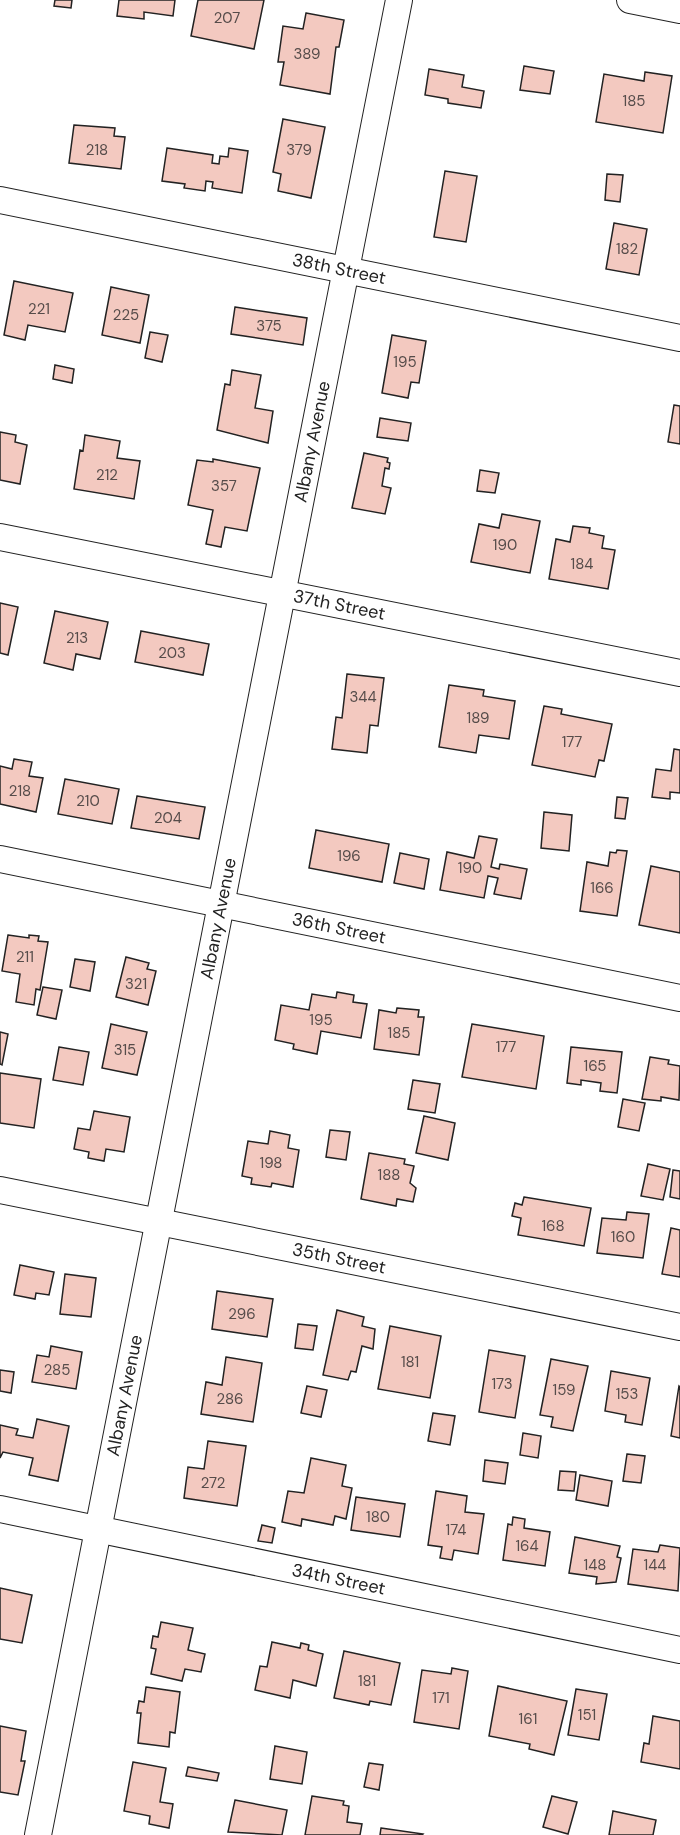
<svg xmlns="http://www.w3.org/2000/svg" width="680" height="1835" viewBox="0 0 680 1835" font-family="'DM Sans',sans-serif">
<rect width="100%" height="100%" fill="#fff"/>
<path fill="#f3c9c0" stroke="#222" stroke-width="1.5" d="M55,0h17l-1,8 -17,-2z
M119,0h56l-2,16 -29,-4v7l-27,-3z
M198,0h66l-10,49 -63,-13z
M306,13l38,7 -5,27h-3l-6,47 -50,-9 4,-23h-6l5,-36 20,3z
M524,66l30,5 -4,23 -30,-4z
M429,69l35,6 -2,12 22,4 -3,17 -33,-5v-4l-23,-4z
M645,72l27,4 -9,57 -67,-11 8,-48 40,7z
M283,119l42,8 -14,71 -33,-7 3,-17 -8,-2z
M74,125l41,3 -1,8 11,1 -4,32 -52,-6z
M167,148l46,7 -1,8 7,1 1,-8 8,1 1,-9 19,3 -6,42 -30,-5 1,-6 -7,-1 -1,10 -21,-3 1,-4 -23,-3z
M445,171l32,5 -11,66 -32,-5z
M607,174l16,1 -3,27 -15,-2z
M614,223l33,6 -8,46 -33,-6z
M14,281l59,12 -8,39 -37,-7 -3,15 -21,-5z
M111,287l38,8 -9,48 -38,-8z
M235,307l72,11 -4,27 -72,-11z
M150,332l18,3 -6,27 -17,-4z
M392,335l34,6 -7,42 -8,-1 -3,16 -26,-5z
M55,365l19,4 -2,14 -19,-4z
M232,370l29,5 -6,33 18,3 -5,32 -51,-13 8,-46 5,1z
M674,405l6,1v38l-12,-2z
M380,418l31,5 -3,18 -31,-4z
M0,432l16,3 -1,7 12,3 -7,39 -20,-4z
M85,435l35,6 -3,17 23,3 -6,38 -60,-10 6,-39 3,1z
M364,453l24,5 -1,4 3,1 -1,6 -4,-1 -3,18 9,2 -6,26 -33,-6z
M213,459l47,9 -13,63 -22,-4 -4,20 -15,-3 7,-34 -25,-5 9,-45 16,2z
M480,470l19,3 -4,20 -18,-2z
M502,514l38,7 -10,52 -59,-11 8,-38 20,4z
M573,526l17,2 -1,5 15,3 -2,12 13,2 -7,39 -59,-10 7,-40 14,3z
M0,603l18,4 -10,48 -8,-2z
M55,611l53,11 -8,37 -24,-5 -3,16 -29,-7z
M141,631l68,13 -6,31 -68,-13z
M347,674l37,4 -6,48 -8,-1 -3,28 -35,-4 4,-32 6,1z
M449,685l35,5 -1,6 32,5 -6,38 -30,-4 -3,18 -37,-6z
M544,706l18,3 -1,5 51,10 -8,37 -5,-1 -4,17 -63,-12z
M674,749l6,1v43l-10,-1v7l-18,-2 4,-28 15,2z
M14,759l18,3 -3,14 14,2 -7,34 -36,-8v-38l12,3z
M65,779l54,10 -7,35 -54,-10z
M137,796l68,11 -6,32 -68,-11z
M617,797l11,1 -3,21 -10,-1z
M544,812l28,3 -3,36 -28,-3z
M316,830l73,14 -7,38 -73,-14z
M479,836l18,3 -6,28 8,2 1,-5 27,5 -6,30 -27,-5 4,-16 -10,-2 -4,22 -44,-8 7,-38 27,6z
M617,850l10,1 -10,65 -37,-5 7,-49 21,4 2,-14 6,1z
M400,853l29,6 -5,30 -30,-6z
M651,866l29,6v61l-41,-8z
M8,935l21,3v-3l10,1 -1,5 10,1 -8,48 -4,-1 -2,16 -18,-3 4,-28 -18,-3z
M126,957l23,6 -2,6 9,2 -8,34 -32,-8z
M75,959l20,3 -5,29 -20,-4z
M43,987l19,3 -6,29 -19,-4z
M337,992l17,3 -1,7 14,2 -6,34 -40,-7 -4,23 -24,-5 1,-5 -19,-4 6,-35 28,5 3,-16 24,4z
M397,1008l22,2 -1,7h6l-5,38 -45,-6 5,-39 17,3z
M111,1024l36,8 -10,43 -35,-7z
M472,1024l72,12 -8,53 -74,-12z
M0,1032l8,2 -6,31 -2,-1z
M59,1047l30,5 -6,33 -30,-5z
M571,1047l51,5 -5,41 -17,-2 1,-8 -20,-3v5l-14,-2z
M650,1057l19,3 -1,4 12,2 -1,34 -18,-3v4l-19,-2z
M0,1073l41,6 -7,49 -34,-5z
M413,1080l27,4 -5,29 -27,-4z
M623,1099l22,4 -6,28 -21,-4z
M94,1111l36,6 -6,35 -18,-3 -2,12 -16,-3 1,-6 -15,-3 4,-21 12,2z
M424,1116l31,7 -7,37 -32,-7z
M330,1130l20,2 -4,28 -20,-3z
M270,1131l20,4 -2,13 11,2 -6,37 -21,-4 -1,4 -20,-3 1,-6 -10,-2 6,-35 20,3z
M369,1153l36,6 -1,5 10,2 -4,17 6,5 -3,14 -16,-3 -1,7 -35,-7z
M648,1164l22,5 -7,31 -22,-4z
M673,1170l7,1v28l-10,-2z
M524,1197l67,11 -7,38 -66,-11 3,-17 -9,-2 3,-13 7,2z
M627,1212l22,2 -6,44 -46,-5 5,-35 24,2z
M671,1228l9,2v47l-18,-3z
M20,1265l34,7 -5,23 -13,-2 -1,6 -21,-4z
M65,1274l31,4 -5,39 -31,-3z
M217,1291l56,8 -6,38 -55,-8z
M337,1310l27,7 -2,9 13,3 -2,20 -11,-3 -6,26 -5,-1 -3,9 -25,-5z
M298,1324l19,2 -4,24 -18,-2z
M390,1326l51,10 -11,62 -52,-9z
M51,1346l31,6 -6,37 -44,-7 5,-27 12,2z
M489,1350l36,6 -10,62 -36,-6z
M226,1357l36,6 -9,59 -52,-8 5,-32 16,3z
M551,1359l37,7 -15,65 -22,-4 2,-10 -13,-2z
M0,1370l14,2 -3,21 -11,-2z
M611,1371l39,7 -8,47 -17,-3 1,-7 -21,-4z
M307,1386l20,4 -6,27 -20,-4z
M679,1386l1,1v51l-9,-2z
M433,1413l22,3 -5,29 -22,-4z
M37,1419l32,7 -11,55 -29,-6 4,-17 -30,-6 -3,6v-33l18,4 -2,6 17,3z
M523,1433l18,3 -3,22 -18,-3z
M208,1441l38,5 -9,60 -53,-8 4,-31 16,2z
M627,1454l18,2 -4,27 -18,-2z
M311,1458l35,7 -4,21 10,2 -6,31 -11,-3 -2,9 -31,-6 -1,7 -19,-4 6,-31 16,2z
M485,1460l23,3 -3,21 -22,-3z
M560,1471l16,1 -2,19 -16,-1z
M580,1475l32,6 -4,25 -32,-6z
M436,1491l31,5 -2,16 19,2 -6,40 -24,-4 -2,10 -12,-2 2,-11 -14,-2z
M356,1497l49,7 -5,33 -49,-7z
M513,1517l12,2 -1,9 26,4 -5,34 -42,-6 5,-36 4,1z
M262,1525l13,3 -3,15 -14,-2z
M575,1537l45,9 -3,11 4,1 -5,24 -20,2 1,-7 -28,-4z
M660,1545l20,3 -2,43 -50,-7 5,-35 25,3z
M0,1588l32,7 -10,48 -22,-4z
M161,1622l32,6 -5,22 17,4 -4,18 -16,-3 -3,12 -31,-7 5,-25 -5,-1 2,-12 5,1z
M272,1642l28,6 1,-5 8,2 -1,5 15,4 -7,32 -23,-6 -3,18 -35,-8 5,-24 7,1z
M344,1651l56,12 -9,42 -21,-4 -1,4 -35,-7z
M452,1668l16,3 -9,58 -45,-7 8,-52 29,4z
M498,1686l69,15 -13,54 -25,-6 1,-5 -41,-8z
M146,1687l34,5 -5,41 -5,-1 -1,15 -31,-4 3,-30h-4l2,-12 5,1z
M576,1689l31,5 -8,46 -31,-5z
M653,1716l27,5v48l-39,-7 3,-19 5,1z
M0,1726l26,5 -5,30h4l-7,34 -18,-3z
M275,1746l32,6 -5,32 -32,-5z
M133,1762l33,6 -6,34 13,2 -4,24 -20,-4 1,-8 -26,-5z
M369,1763l14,2 -4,25 -15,-3z
M188,1767l31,6 -2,8 -31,-5z
M312,1796l32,5 -1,4 6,1 -2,16 15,2 -2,11h-55z
M552,1796l25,6 -9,32 -25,-7z
M235,1800l52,10 -5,25 -54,-3z
M613,1811l43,9 -3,15h-44z
M381,1828l42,6 -1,1h-42z"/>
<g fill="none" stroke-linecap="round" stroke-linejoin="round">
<defs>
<g id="street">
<path d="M630,0l50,10"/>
<path id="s1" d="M0,200l680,138"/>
<path id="s2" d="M0,537l680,136"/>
<path id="s3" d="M0,859l680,139"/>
<path id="s4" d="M0,1190l680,137"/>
<path id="s5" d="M0,1509l680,141"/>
<path id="s6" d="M38,1835l361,-1835"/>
</g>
</defs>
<use href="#street" stroke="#222" stroke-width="28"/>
<use href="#street" stroke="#fff" stroke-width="26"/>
</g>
<g text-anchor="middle" stroke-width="4.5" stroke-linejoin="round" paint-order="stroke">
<g font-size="15" fill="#564c4a">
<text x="227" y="23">207</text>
<text x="307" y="59">389</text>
<text x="634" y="106">185</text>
<text x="97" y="155">218</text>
<text x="299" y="155">379</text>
<text x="627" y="254">182</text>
<text x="39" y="314">221</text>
<text x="126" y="320">225</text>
<text x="269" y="331">375</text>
<text x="405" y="367">195</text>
<text x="107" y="480">212</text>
<text x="224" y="491">357</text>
<text x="505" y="550">190</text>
<text x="582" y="569">184</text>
<text x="77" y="643">213</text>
<text x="172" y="658">203</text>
<text x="363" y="702">344</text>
<text x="478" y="723">189</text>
<text x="572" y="747">177</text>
<text x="20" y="796">218</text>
<text x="88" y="806">210</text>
<text x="168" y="823">204</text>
<text x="349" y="861">196</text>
<text x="470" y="873">190</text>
<text x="602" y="893">166</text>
<text x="25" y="962">211</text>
<text x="136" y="989">321</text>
<text x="321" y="1025">195</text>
<text x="399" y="1038">185</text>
<text x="506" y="1052">177</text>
<text x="125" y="1055">315</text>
<text x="595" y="1071">165</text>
<text x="271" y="1168">198</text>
<text x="389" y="1180">188</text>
<text x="553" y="1231">168</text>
<text x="623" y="1242">160</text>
<text x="242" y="1319">296</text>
<text x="410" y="1367">181</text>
<text x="57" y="1375">285</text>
<text x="502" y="1389">173</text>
<text x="564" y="1395">159</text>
<text x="627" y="1399">153</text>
<text x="230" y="1404">286</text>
<text x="213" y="1488">272</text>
<text x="378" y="1522">180</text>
<text x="456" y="1535">174</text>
<text x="527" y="1551">164</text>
<text x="595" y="1570">148</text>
<text x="655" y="1570">144</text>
<text x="367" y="1686">181</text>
<text x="441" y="1703">171</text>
<text x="587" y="1720">151</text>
<text x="528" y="1724">161</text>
</g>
<g font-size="18" fill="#222" stroke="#fff">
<text dy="6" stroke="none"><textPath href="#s1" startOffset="346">38th Street</textPath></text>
<text dy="6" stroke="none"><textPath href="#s6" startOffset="1420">Albany Avenue</textPath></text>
<text dy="6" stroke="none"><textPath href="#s2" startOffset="346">37th Street</textPath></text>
<text dy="6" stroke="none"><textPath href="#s6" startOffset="934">Albany Avenue</textPath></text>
<text dy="6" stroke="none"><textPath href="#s3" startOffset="346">36th Street</textPath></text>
<text dy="6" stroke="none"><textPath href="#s4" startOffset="346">35th Street</textPath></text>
<text dy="6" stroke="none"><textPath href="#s6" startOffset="448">Albany Avenue</textPath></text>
<text dy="6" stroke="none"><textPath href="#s5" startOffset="346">34th Street</textPath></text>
</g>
</g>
</svg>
